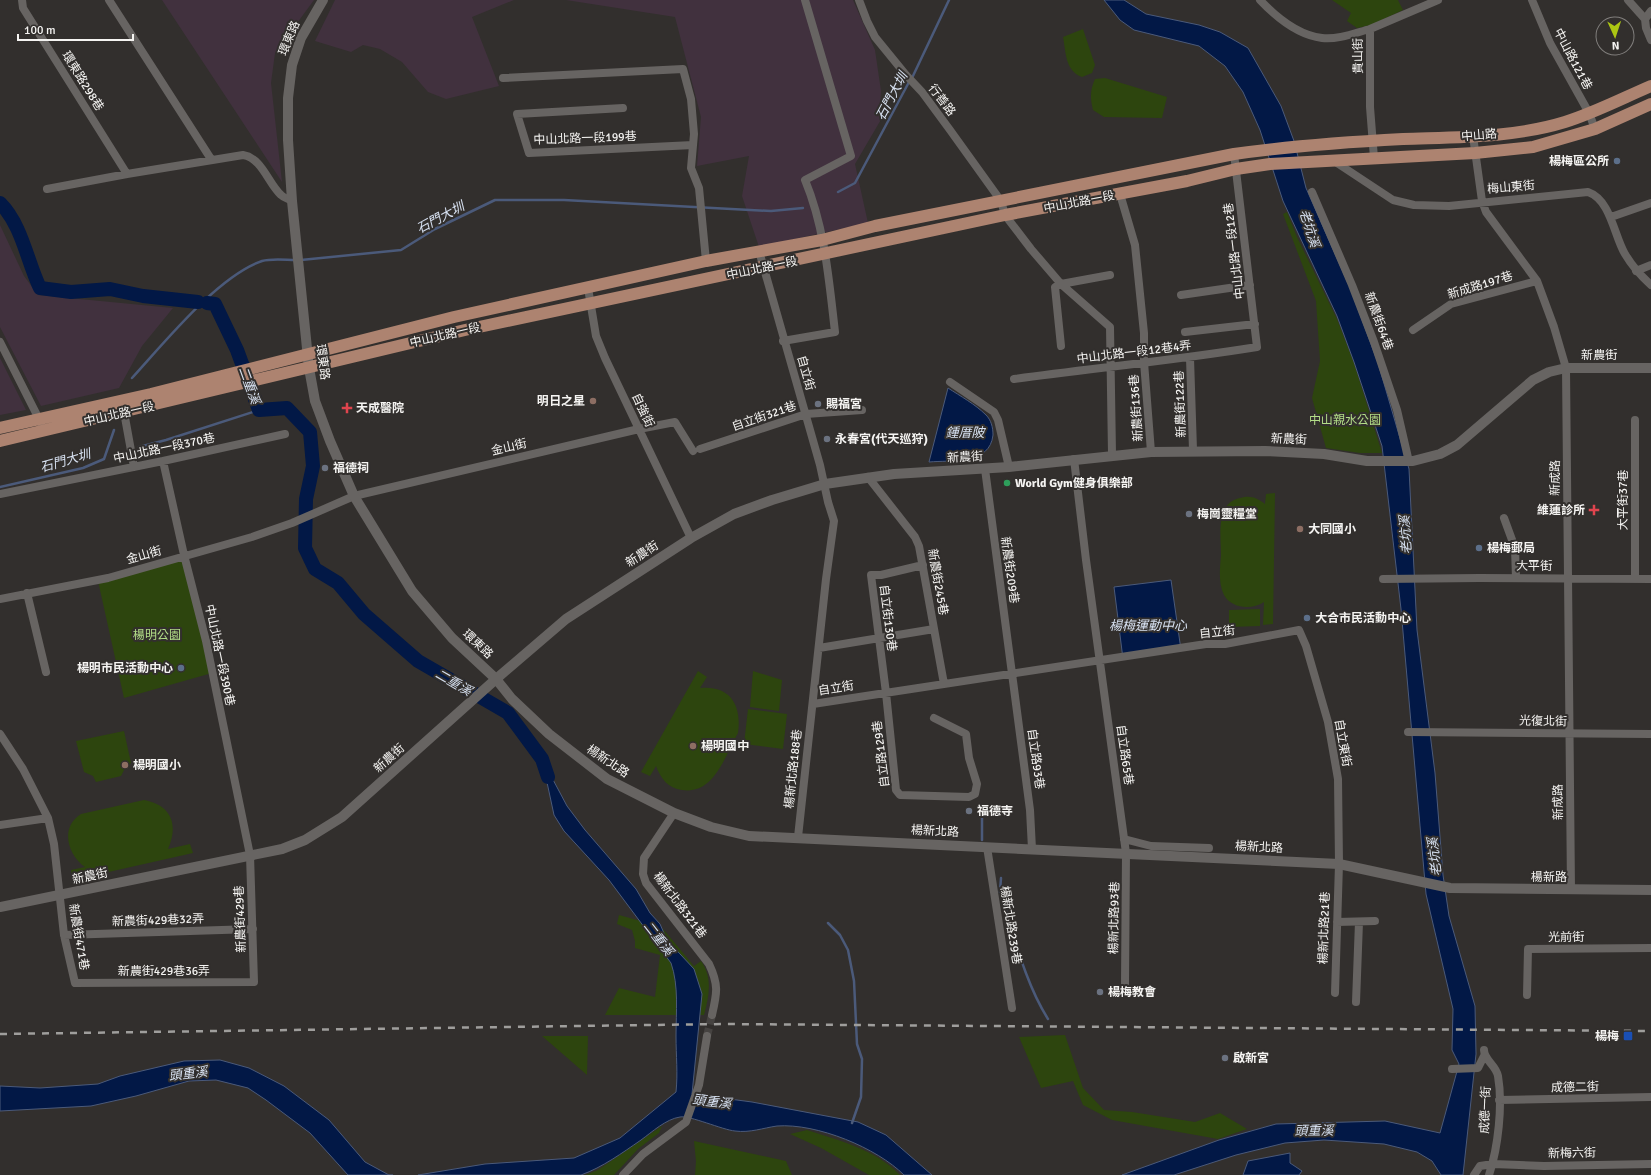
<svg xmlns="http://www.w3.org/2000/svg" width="1651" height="1175" viewBox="0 0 1651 1175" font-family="Signika,'Noto Sans TC',sans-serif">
<rect width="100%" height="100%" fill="#322f2d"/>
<path fill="#41313e" d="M162,0h152l-39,53 -4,30 11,99z
M335,0h179l-42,17 27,69 -53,13 -18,-7 -26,-30 -22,-13 -17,-4 -12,7 -36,-11z
M566,0h287l22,50 6,41 -1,16 6,4 -31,53 13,59 -109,24 -17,-51 7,-40 -52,10 4,-49 -26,-100z
M0,225l24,51 14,19 135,13 -31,38 -23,42 -78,18 -41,-79z
M0,358l26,52 -26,5z"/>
<path fill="#2d450e" d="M1332,0h66l5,10 -32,15 -14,3 -10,-7 4,-8z
M1083,29l12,36 -3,8 -10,4c-17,-6 -16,-25 -19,-40z
M1105,78l62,19 -5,21 -58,-1 -11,-7c-3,-12 -3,-20 2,-31z
M1287,212l10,25 40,82 17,44 28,90h-22l-34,-5 -14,-50 8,-37 -4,-60 -33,-87z
M1275,493l-2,131 -10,1 1,-23c-12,8 -32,7 -40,-7 -6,-12 -4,-27 -3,-40 0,-19 -6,-52 19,-57 11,-3 17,0 25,6l1,-10z
M184,555l28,118 -88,25 -26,-117z
M1260,609v17l-31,1v-17z
M698,671l9,6 -7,11c30,-3 42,17 38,45 -13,23 -24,62 -56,57 -14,-2 -21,-11 -26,-24l-6,10 -9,-4z
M753,671l29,9 -3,31 -29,-4z
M748,709l39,5 -4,35 -39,-5z
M124,731l7,32 -7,7 -3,6 -25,6 -3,-6 -9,-4 -8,-31z
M144,800c27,5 35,24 24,49l22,-5 3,9 -120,27 -2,-10 14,-3c-18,-13 -25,-40 -4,-53z
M619,915l36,10 8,4 31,37 7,-5c12,17 8,35 3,54h-99l14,-27 36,9 5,-42 -25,-7v-7l-3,-11 -15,-6z
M1065,1035l18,53 21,22 28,2 63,10 25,-9 27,16 -29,10 -106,-19 -29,-15 -10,-24 -32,7 -22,-51z
M542,1036h46l-1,39z
M662,1126l-3,7 -21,16 -24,26h-29l13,-5z
M807,1130c33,11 68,19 93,45h-31l-48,-27 -31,-14z
M694,1141l92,20 6,14h-97l1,-14z"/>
<path fill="#021846" stroke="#4b5a7a" d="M1104,0h20l22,14 53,11 21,7 28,16 33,58 13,35 12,47 45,102 27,73 31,106 8,161 18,143 8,102 6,41 26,90 1,48 -13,121h-22l-9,-14 -15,-9 -33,-8 -60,-4 -39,3 -49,12 -62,20h-52l97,-35 57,-16 109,-3 55,12 19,-69 -7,-14 1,-41 -27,-115 -25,-285 -19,-163 -28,-84 -17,-46 -54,-115 -23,-71 -17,-38 -18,-26 -26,-20 -65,-16 -14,-10z
M948,388c12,8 27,16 38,27 5,5 7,12 7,20 -3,30 -42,25 -64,27z
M1171,580l10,70 -58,9 -9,-72z
M542,759l25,47 18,24 51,59 14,24 10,11 7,16 27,29 8,25 -10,100 60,8 106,20 28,13 46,40h-28c-27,-27 -87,-52 -127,-49 -14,2 -27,7 -42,5 -12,-1 -46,-16 -55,-14 -14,2 -28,15 -39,23 -19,13 -38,27 -60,35h-163l67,-11 89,-6 46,-20 56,-46c2,-19 0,-36 0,-56 0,-24 3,-50 -5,-73l-62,-83 -45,-49 -10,-16z
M220,1060l29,8 35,18 45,34 36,42 24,13h4h-45l-38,-42 -44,-33 -18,-12 -32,-8 -27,1 -53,15 -45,10 -91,5v-25l40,2 58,-4 22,-8 64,-15z
M1290,1153v10l12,8 -3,4h-56l5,-14z"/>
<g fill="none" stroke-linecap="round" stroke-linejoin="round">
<path stroke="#4b5a7a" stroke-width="2.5" d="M912,78l37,-78
M838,192l17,-9 54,-101
M301,260l100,-10 34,-21 60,-29h69l207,11 32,-3
M132,378c32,-35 86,-102 130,-117 10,-3 24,-1 34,-1
M139,447l27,-7 93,-30
M0,487l83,-19 21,-9 10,-29
M982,817v23
M1001,878l-1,14c14,42 24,89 48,127
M828,923l12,12 8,15 6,31 3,63 5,15 -1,38 -9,26"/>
<path stroke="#021846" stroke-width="14" d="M0,203c22,22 27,58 40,85l31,4 39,-3 33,7 55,6
M207,303l8,1 22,46 22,60 28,-2 23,24 3,34 -7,33 -1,49 10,21 23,14 26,31 54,47 90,52 34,46 6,18"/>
<path stroke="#464341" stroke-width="8" stroke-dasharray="8 4" stroke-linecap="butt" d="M707,1036l5,-21"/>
<path stroke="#676462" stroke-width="8" d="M22,0l1,8 104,166
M109,0l102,159
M859,0l8,21 8,16 31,38 16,17 28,38 51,71 4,14 26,34 30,35 49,43 2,127
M1260,0c16,17 37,35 62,38 15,2 33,-5 48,-9v78l4,51
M1532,0l18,43 39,70 6,16
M1628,0l17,19
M1651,11l-6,8 1,9 5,12
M1370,29l68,-29
M503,78l180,-9 8,30 3,35 -3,34 8,20 7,73
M623,108l-106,6 12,39 164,-8
M1473,136l9,65 4,11 51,69 17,46 12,41 5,522
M1334,161l59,39 21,5 35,1 139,-14c23,8 26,44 37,62 7,12 16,22 26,31
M47,189l80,-15 116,-19c19,3 25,28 38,40 3,3 8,4 11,6
M1312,192l40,93 22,57 23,68 12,52
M1120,194l15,51 9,88v29l7,90
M1611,217l40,-14
M759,251l61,214 8,37 6,19 -8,58 -28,258
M1636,271l15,-6
M588,288l8,48 9,22 86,180
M1181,295l69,-10
M1413,330l38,-26 86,-23
M1185,332l70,-8
M783,341l52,-9c-6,-51 -10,-104 -30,-152l46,-24 -46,-156
M0,342l41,81
M1061,346l-6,-59 6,-3 49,-9
M1190,358l3,92
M1014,379c81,-11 163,-19 243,-32l-23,-193
M950,382l44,30 4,8 11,47
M124,412l10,55
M1635,420v159
M700,449l106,-35 56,-4
M1074,459l12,101 40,293 -1,131
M985,469l45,341 2,39
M868,477l47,60 4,9 25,138
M0,494l163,-33 122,-27
M1504,518l11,30 1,30
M923,565l-42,10h-10l15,118 10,97 4,5 69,2 6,-3 2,-10 -8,-26 -3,-24 -32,-16
M1383,579l96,-1 172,1
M27,593l19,79
M0,599l108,-21 144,-41 40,-14 62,-27 285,-67 36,-7 18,29
M819,648l115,-19
M813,704l393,-60h19l74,-14 7,16 22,76 10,57 1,85 -4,129
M1408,732l243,2
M0,734l23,35 25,49 6,26 10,91 11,48 179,-1 -4,-127 -44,-214 -22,-86 -21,-94
M674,813l-30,45 -1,16 3,9 63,81c10,21 8,29 3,51
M0,825l48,-7
M1124,839l27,7 58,2
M987,847l25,161
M1337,922l38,-1
M64,935l189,-6
M1527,995l1,-46 123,-1
M1356,1002l3,-80
M1484,1050c0,10 12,15 14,26 5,29 0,72 -9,99
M1452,1069l26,-1 6,-12
M1499,1100l152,-3
M623,1175l20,-21 43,-32 13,-37 8,-49
M1474,1175l6,-9 13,-2 51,2 107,-2"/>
<path stroke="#676462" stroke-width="10" d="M323,0l-22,38 -9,27 -4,33v42l4,61 17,167 6,33 15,40 24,55 58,95 40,47 44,41 16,20 37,35 58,45 67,34 37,14 38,9 590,28 111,24 201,2
M0,907l282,-58 23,-9 37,-23 154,-138 70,-60 125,-81 43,-24 38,-14 53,-16 69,-10 115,-7 142,-15 114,-1 59,3 43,7h46l27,-7 17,-9 76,-65 16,-8 17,-4h85"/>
<path stroke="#ad8370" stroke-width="12" d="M0,428l151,-34 303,-77 252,-56 116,-21 53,-14 359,-72c56,-8 112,-12 169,-15 53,-2 110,-1 162,-17 29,-9 58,-24 86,-36
M0,441l465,-111 540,-115 182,-34 49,-12 34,-5 205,-11 58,-6 62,-18 56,-25"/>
<path stroke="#9f9e9c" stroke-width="2.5" stroke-dasharray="7 7" stroke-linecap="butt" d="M0,1034l723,-10 928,7"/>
</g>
<g fill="#5c6f8a" stroke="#322f2d" stroke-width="1.5">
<circle cx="1617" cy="161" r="4"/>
<circle cx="1479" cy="548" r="4"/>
<circle cx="1307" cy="618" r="4"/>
<circle cx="181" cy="668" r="4"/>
</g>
<g fill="#8d6e63" stroke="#322f2d" stroke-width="1.5">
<circle cx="593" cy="401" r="4"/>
<circle cx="1300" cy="529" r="4"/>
<circle cx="693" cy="746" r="4"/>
<circle cx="125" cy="765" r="4"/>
</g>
<g fill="#6b7280" stroke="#322f2d" stroke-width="1.5">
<circle cx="818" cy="404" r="4"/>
<circle cx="827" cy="439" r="4"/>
<circle cx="325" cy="468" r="4"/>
<circle cx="1189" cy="514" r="4"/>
<circle cx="969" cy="811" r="4"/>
<circle cx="1100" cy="992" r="4"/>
<circle cx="1225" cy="1058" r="4"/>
</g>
<g fill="#e0444e" stroke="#322f2d" stroke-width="1.5">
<path d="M345 402h4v4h4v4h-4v4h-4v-4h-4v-4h4z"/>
<path d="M1592 504h4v4h4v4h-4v4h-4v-4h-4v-4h4z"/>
</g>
<circle fill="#2e9e5b" stroke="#322f2d" stroke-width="1.5" cx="1007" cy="483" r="4"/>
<rect fill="#1a4fb4" stroke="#322f2d" stroke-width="1.5" x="1623" y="1031" width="10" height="10" rx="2"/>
<g text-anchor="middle" stroke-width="4" stroke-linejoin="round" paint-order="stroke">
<g font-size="12" fill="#f5f4f2" stroke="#322f2d">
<text transform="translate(289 38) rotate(-67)" y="4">環東路</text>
<text transform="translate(1358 56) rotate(-91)" y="4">貴山街</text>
<text transform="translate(1573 59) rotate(62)" y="4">中山路121巷</text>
<text transform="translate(83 81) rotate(58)" y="4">環東路298巷</text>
<text transform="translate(942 100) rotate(53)" y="4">行善路</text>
<text transform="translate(1479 135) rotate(-5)" y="4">中山路</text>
<text transform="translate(585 138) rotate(-2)" y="4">中山北路一段199巷</text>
<text transform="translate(1511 187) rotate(-5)" y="4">梅山東街</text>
<text transform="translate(1079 202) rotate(-11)" y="4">中山北路一段</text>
<text transform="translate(1234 251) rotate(-97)" y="4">中山北路一段12巷</text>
<text transform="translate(762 268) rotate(-12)" y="4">中山北路一段</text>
<text transform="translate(1480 285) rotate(-17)" y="4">新成路197巷</text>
<text transform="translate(1379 321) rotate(70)" y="4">新農街64巷</text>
<text transform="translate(445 335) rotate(-13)" y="4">中山北路一段</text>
<text transform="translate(1134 352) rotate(-7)" y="4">中山北路一段12巷4弄</text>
<text x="1599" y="359">新農街</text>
<text transform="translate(323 362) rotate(82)" y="4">環東路</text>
<text transform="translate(806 373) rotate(74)" y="4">自立街</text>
<text transform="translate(1180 404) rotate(-92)" y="4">新農街122巷</text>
<text transform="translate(1136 408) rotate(-94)" y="4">新農街136巷</text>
<text transform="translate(643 410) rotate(65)" y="4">自強街</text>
<text transform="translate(119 414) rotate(-13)" y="4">中山北路一段</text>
<text transform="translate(764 416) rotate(-19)" y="4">自立街321巷</text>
<text transform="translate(1289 439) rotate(2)" y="4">新農街</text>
<text transform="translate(509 447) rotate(-13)" y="4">金山街</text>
<text transform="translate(164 448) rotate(-12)" y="4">中山北路一段370巷</text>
<text transform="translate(965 457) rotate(-3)" y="4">新農街</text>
<text transform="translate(1555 478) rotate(-89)" y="4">新成路</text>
<text transform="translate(1623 500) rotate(-90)" y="4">大平街37巷</text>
<text transform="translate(642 554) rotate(-33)" y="4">新農街</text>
<text transform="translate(144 555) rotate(-16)" y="4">金山街</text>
<text x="1534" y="570">大平街</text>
<text transform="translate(1010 570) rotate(82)" y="4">新農街209巷</text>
<text transform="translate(938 582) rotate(80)" y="4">新農街245巷</text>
<text transform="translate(888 618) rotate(83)" y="4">自立街130巷</text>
<text transform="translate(1217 632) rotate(-6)" y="4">自立街</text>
<text transform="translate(478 644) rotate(43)" y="4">環東路</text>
<text transform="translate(220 655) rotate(78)" y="4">中山北路一段390巷</text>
<text transform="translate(836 688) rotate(-9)" y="4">自立街</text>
<text transform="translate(1543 721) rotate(1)" y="4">光復北街</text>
<text transform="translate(1343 743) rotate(80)" y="4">自立東街</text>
<text transform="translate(881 754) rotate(-97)" y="4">自立路129巷</text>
<text transform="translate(1125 755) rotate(82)" y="4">自立路65巷</text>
<text transform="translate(389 758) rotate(-42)" y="4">新農街</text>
<text transform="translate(1036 759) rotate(82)" y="4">自立路93巷</text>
<text transform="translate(608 761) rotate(34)" y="4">楊新北路</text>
<text transform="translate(793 769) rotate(-84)" y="4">楊新北路188巷</text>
<text transform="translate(1558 802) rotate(-91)" y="4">新成路</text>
<text transform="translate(935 831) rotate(3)" y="4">楊新北路</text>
<text transform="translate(1259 847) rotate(3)" y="4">楊新北路</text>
<text transform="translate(90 876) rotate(-12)" y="4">新農街</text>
<text x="1549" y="881">楊新路</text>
<text transform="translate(680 905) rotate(53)" y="4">楊新北路321巷</text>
<text transform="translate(1114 918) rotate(-89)" y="4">楊新北路93巷</text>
<text transform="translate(240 919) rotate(-92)" y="4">新農街429巷</text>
<text transform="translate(158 920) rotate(-2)" y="4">新農街429巷32弄</text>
<text transform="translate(1011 925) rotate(81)" y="4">楊新北路239巷</text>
<text transform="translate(1324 928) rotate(-88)" y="4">楊新北路21巷</text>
<text transform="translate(79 937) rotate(80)" y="4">新農街471巷</text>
<text x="1566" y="941">光前街</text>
<text x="164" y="975">新農街429巷36弄</text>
<text transform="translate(1575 1087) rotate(-1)" y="4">成德二街</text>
<text transform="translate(1485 1110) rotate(-88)" y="4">成德一街</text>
<text transform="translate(1572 1153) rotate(-1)" y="4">新梅六街</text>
</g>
<g font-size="12" font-weight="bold" fill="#f5f4f2" stroke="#322f2d" text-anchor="start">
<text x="1609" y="165" text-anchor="end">楊梅區公所</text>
<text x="585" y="405" text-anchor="end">明日之星</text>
<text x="826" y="408">賜福宮</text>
<text x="356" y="412">天成醫院</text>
<text x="835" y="443">永春宮(代天巡狩)</text>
<text x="333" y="472">福德祠</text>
<text x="1015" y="487">World Gym健身俱樂部</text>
<text x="1585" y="514" text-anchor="end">維蓮診所</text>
<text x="1197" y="518">梅崗靈糧堂</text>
<text x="1308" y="533">大同國小</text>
<text x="1487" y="552">楊梅郵局</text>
<text x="1315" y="622">大合市民活動中心</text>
<text x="173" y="672" text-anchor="end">楊明市民活動中心</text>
<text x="701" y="750">楊明國中</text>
<text x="133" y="769">楊明國小</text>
<text x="977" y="815">福德寺</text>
<text x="1108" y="996">楊梅教會</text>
<text x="1619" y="1040" text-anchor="end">楊梅</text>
<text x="1233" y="1062">啟新宮</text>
</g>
<g font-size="12" fill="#b3de88" stroke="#322f2d">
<text x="1345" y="424">中山親水公園</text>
<text x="157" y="639">楊明公園</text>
</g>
<g font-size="13" font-style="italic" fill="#d7e1f1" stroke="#322f2d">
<text transform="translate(891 96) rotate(-62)" y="5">石門大圳</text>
<text transform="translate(440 217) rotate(-28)" y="5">石門大圳</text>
<text transform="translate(1310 228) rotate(72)" y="5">老坑溪</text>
<text transform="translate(250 385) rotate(70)" y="5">二重溪</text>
<text x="965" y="437">鍾厝陂</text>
<text transform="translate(65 460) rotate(-16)" y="5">石門大圳</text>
<text transform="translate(1405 535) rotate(-94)" y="5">老坑溪</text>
<text x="1148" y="630">楊梅運動中心</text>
<text transform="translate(454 682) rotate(30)" y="5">二重溪</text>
<text transform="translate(1434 857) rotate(-97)" y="5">老坑溪</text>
<text transform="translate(659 938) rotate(52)" y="5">二重溪</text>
<text transform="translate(188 1073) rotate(-7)" y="5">頭重溪</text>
<text transform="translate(712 1101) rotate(7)" y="5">頭重溪</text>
<text transform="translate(1314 1130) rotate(-1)" y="5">頭重溪</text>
</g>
</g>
<g transform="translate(1615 36) rotate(177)"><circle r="19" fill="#322f2d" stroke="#807e7c"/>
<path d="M0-3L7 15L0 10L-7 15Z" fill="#acc613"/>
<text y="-6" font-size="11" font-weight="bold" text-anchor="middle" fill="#f5f4f2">N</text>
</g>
<path d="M18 34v6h115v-6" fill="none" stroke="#f5f4f2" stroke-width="2"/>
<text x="24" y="34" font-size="12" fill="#f5f4f2" stroke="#322f2d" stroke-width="3" paint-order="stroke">100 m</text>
</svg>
